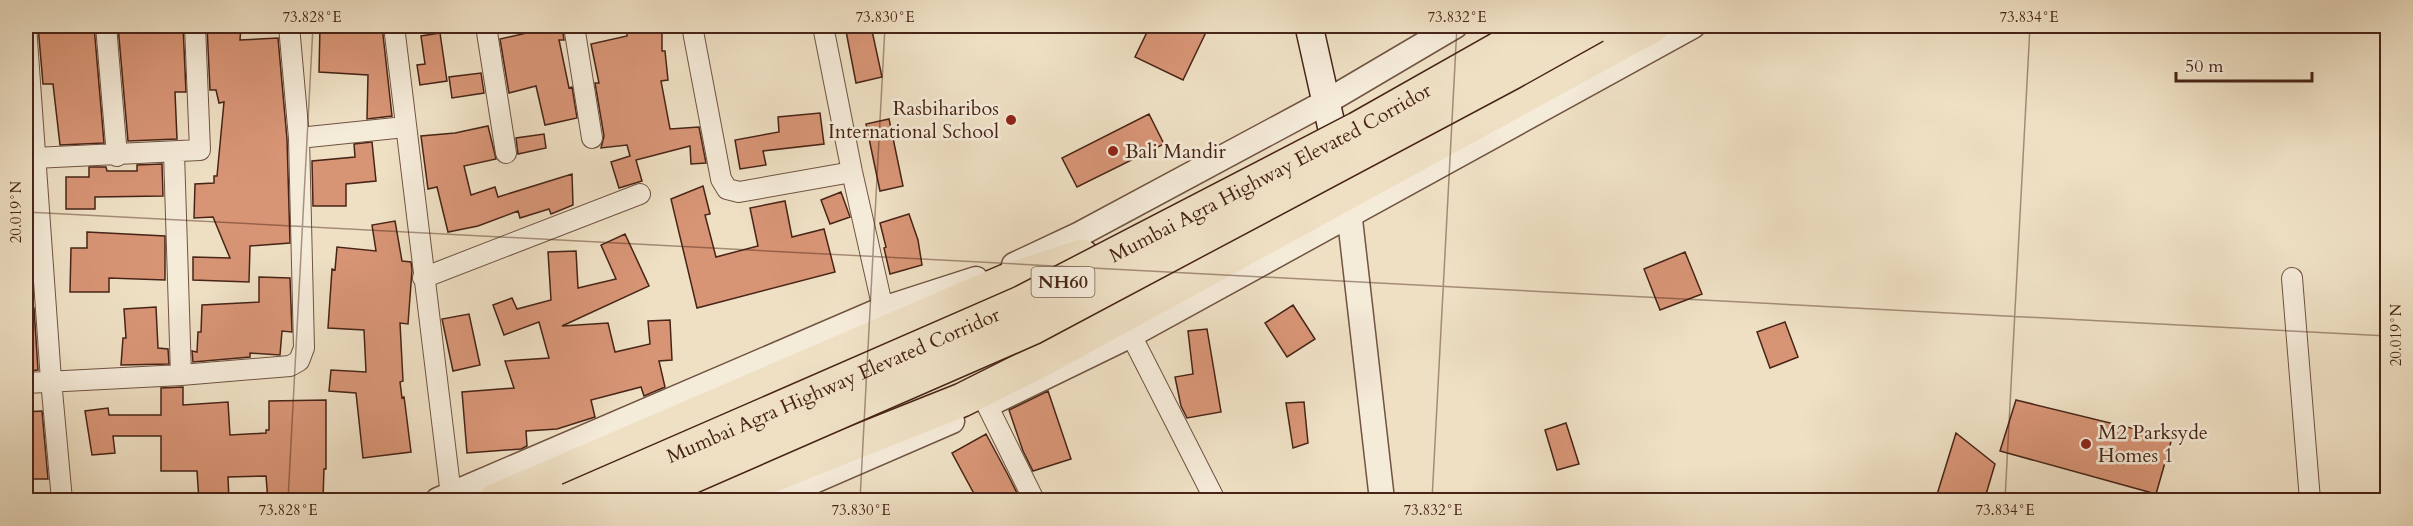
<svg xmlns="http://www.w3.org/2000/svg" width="2413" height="526" viewBox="0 0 2413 526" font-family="Cardo,serif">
<rect width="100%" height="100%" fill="#efe0c4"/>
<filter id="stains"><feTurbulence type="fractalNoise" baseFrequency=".00333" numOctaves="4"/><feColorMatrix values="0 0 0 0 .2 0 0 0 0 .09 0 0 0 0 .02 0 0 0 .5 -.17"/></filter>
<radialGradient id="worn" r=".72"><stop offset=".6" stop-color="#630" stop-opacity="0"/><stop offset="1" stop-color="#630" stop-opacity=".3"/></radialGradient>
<path fill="#d89576" stroke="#472417" stroke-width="1.5" d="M38,26h56l10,117 -44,2 -7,-61h-10z
M118,26h65l3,66h-11l2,47 -49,2z
M207,26h34l-1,14 38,-2 9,101 3,104 -40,3 -1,36 -56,-2v-23l37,1 -17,-41 -19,1 1,-34 19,-1v-7h3l7,-74 -5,1 -3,-13h-6z
M320,26h62l10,90 -25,3 1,-44 -49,-3z
M536,26h26l2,14h-5l10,48 3,-1 5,31 -32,7 -9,-39 -27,7 -9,-54 36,-8z
M627,26h35v25h3l3,29 -7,1 9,48 29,-2 7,36 -15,1 -1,-18 -54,14 6,21 -23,7 -8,-26 19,-6 -3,-11 -26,3 3,-12 -9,-53h4l-8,-39 36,-8z
M845,26h26l11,51 -26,6z
M1150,26h59l-26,54 -48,-23z
M440,33l7,48 -27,4 -3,-20 8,-1 -4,-28z
M481,73l3,20 -32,5 -3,-21z
M820,113l4,31 -61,7 3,14 -26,4 -5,-29 44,-8 -1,-15z
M1149,114l15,30 -87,43 -15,-29z
M889,119l14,67 -23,5 -14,-67z
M488,126l8,33 -32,7 7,29 24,-8 3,10 74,-23 1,31 -22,9 -2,-5 -29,9 -2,-7 -40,15 -30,6 -11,-45 -9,2 -7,-53 34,-3z
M544,134l2,14 -28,6 -2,-16z
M372,142l4,39 -30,3v22h-33l-1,-45 43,-4 -1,-13z
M162,164l1,32 -68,1v12h-29v-32h23v-10h17l1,4h30v-6z
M703,186l7,28 -5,1 11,42 42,-11 -8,-38 35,-7 7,36 32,-8 11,43 -138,36 -26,-109z
M841,192l9,25 -20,7 -9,-24z
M909,214l9,26 4,25 -32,9 -6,-26 2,-1 -6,-24z
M395,221l7,40 9,1 1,8 -4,54 -8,-1 3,58 -3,1 2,16 2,-1 1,7 6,48 -48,6 -7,-65 -27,-2 2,-21 35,2 -2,-42 -36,-2 4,-59 3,1 2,-23 39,4 -4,-26z
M87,232l78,4v44l-56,-2v14h-39l1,-44h16z
M625,234l24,52 -87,40 46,-3 7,29 35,-8 -2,-23 22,-1 2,40 -13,1 6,26 -21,9 -3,-9 -50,13 4,17 -38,12 -31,2 1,15 -6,3 -54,4 -5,-61 52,-4 -9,-27 44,-3 -10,-36 -35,13 -11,-30 19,-7 5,11 34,-9 -3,-48 28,-1 2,37 38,-9 -15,-34z
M1685,252l17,42 -42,16 -16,-41z
M259,277l31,1 2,54 -10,-1 -2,24 -30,-2v4l-57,5 -1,-11 5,1 1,-20h3l1,-27 57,-3z
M1293,305l22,34 -28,18 -22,-34z
M156,307l2,41 10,1 1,15 -48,1 2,-27h3l-2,-29z
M34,308l4,62 -12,1v-62z
M469,314l11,51 -27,6 -11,-52z
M1785,322l13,35 -28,11 -13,-36z
M1207,329l14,83 -34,6 -6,-12 -6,-29 18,-3 -5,-43z
M183,387v18l45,-3 2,33 36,-2v-3h3v-29l57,-1v69h-2l-1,30 -21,-1v3h-34l-2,-25 -38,1 1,24h-30l-2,-30h-36v-35h-48l2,17 -23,2 -7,-44 23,-3 1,7h52v-27z
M1048,391l23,68 -38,12 -10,-20 -14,-41z
M2016,400l156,38 -16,56 -156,-43z
M1304,402l4,41 -15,5 -7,-45z
M42,411l6,68h-22v-67z
M1566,423l13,41 -22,6 -12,-40z
M1956,433l39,31 -11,37h-49z
M986,434l22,41 13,26h-43l-26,-48z"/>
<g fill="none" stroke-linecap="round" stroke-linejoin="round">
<defs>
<path id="minor" d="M26,26l25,354 11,120
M106,26l11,130
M394,26l57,469
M486,26l20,127
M574,26l18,112
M692,26l29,153 6,10 12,3 113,-20
M823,26l29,146 31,137
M299,138l106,-11
M174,153l7,222
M34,158l166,-8 -5,-124
M423,278l217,-84
M2292,278l18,222
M1131,335l84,165
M26,383l155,-8 109,-9 9,-5 5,-13 -5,-210 -10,-112
M987,405l47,95"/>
<path id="tertiary" d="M1348,202l34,298
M1014,265l66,-31 246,-132 129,-76
M989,404l142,-69 562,-309
M438,500l445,-191 93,-30
M770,500l182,-79"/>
<path id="secondary" d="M1309,26l30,134"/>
<path id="primary" d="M542,500l49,-21"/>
<path id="motorway" d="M496,500l510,-219 76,-25
M715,500l56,-24 191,-76 76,-38 614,-336"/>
</defs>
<use href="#minor" stroke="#715342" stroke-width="22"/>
<use href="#tertiary" stroke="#715342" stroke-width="27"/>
<use href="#secondary" stroke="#472417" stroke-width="30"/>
<use href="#primary" stroke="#472417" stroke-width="33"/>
<use href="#motorway" stroke="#472417" stroke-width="36"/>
<use href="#minor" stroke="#f5ebd9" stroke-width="20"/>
<use href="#tertiary" stroke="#f5ebd9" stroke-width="24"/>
<use href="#secondary" stroke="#f5ebd9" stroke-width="27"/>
<use href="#primary" stroke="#efe0c4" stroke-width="30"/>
<use href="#motorway" stroke="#efe0c4" stroke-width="33"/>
<defs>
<g id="motorway-bridge">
<path id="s1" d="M569,500l452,-197 336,-174 182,-103"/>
<path d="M638,500l394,-172 479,-255 84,-47"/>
</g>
</defs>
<use href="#motorway-bridge" stroke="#472417" stroke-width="36" stroke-linecap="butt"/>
<use href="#motorway-bridge" stroke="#efe0c4" stroke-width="33"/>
</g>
<path fill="none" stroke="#472417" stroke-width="1.5" stroke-opacity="0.45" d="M2245,26l143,7M26,212l2362,124M288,500l25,-474M860,500l25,-474M1432,500l25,-474M2005,500l25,-474"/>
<g fill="#8f2418" stroke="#f5ebd9" stroke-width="2">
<circle cx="1011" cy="120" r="6"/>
<circle cx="1113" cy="151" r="6"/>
<circle cx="2086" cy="444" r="6"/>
</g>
<g text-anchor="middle" stroke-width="5" stroke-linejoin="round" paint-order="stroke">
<rect fill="#f5ebd9" stroke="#7b6051" stroke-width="1.5" x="1031.5" y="267" width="63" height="30" rx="4.5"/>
<g font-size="18" font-weight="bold" fill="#472417">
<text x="1063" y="288">NH60</text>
</g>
<g font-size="20" fill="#472417" stroke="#f5ebd9" text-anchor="start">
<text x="999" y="115" text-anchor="end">Rasbiharibos<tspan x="999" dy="23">International School</tspan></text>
<text x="1125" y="158">Bali Mandir</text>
<text x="2098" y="439">M2 Parksyde<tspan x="2098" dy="23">Homes 1</tspan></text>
</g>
<g font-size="20" fill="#472417" stroke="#f5ebd9">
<text dy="7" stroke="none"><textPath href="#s1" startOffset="774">Mumbai Agra Highway Elevated Corridor</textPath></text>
<text dy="7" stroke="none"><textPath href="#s1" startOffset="288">Mumbai Agra Highway Elevated Corridor</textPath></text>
</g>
</g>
<rect width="2413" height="526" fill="none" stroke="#efe0c4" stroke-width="66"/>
<path d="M2176 72v9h136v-9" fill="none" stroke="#472417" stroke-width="3"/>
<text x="2185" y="72" font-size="18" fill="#472417" stroke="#f5ebd9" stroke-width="4.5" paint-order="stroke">50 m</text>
<rect x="33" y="33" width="2347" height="460" fill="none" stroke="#472417" stroke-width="2"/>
<g font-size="15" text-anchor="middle" fill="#472417">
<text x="312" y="22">73.828°E</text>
<text x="885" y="22">73.830°E</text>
<text x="1457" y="22">73.832°E</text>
<text x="2029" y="22">73.834°E</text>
<text transform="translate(16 212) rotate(-90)" y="5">20.019°N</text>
<text transform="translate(2396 335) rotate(-90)" y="5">20.019°N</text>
<text x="288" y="515">73.828°E</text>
<text x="861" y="515">73.830°E</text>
<text x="1433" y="515">73.832°E</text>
<text x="2005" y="515">73.834°E</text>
</g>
<rect width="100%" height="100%" filter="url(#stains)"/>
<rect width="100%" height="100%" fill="url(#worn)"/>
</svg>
